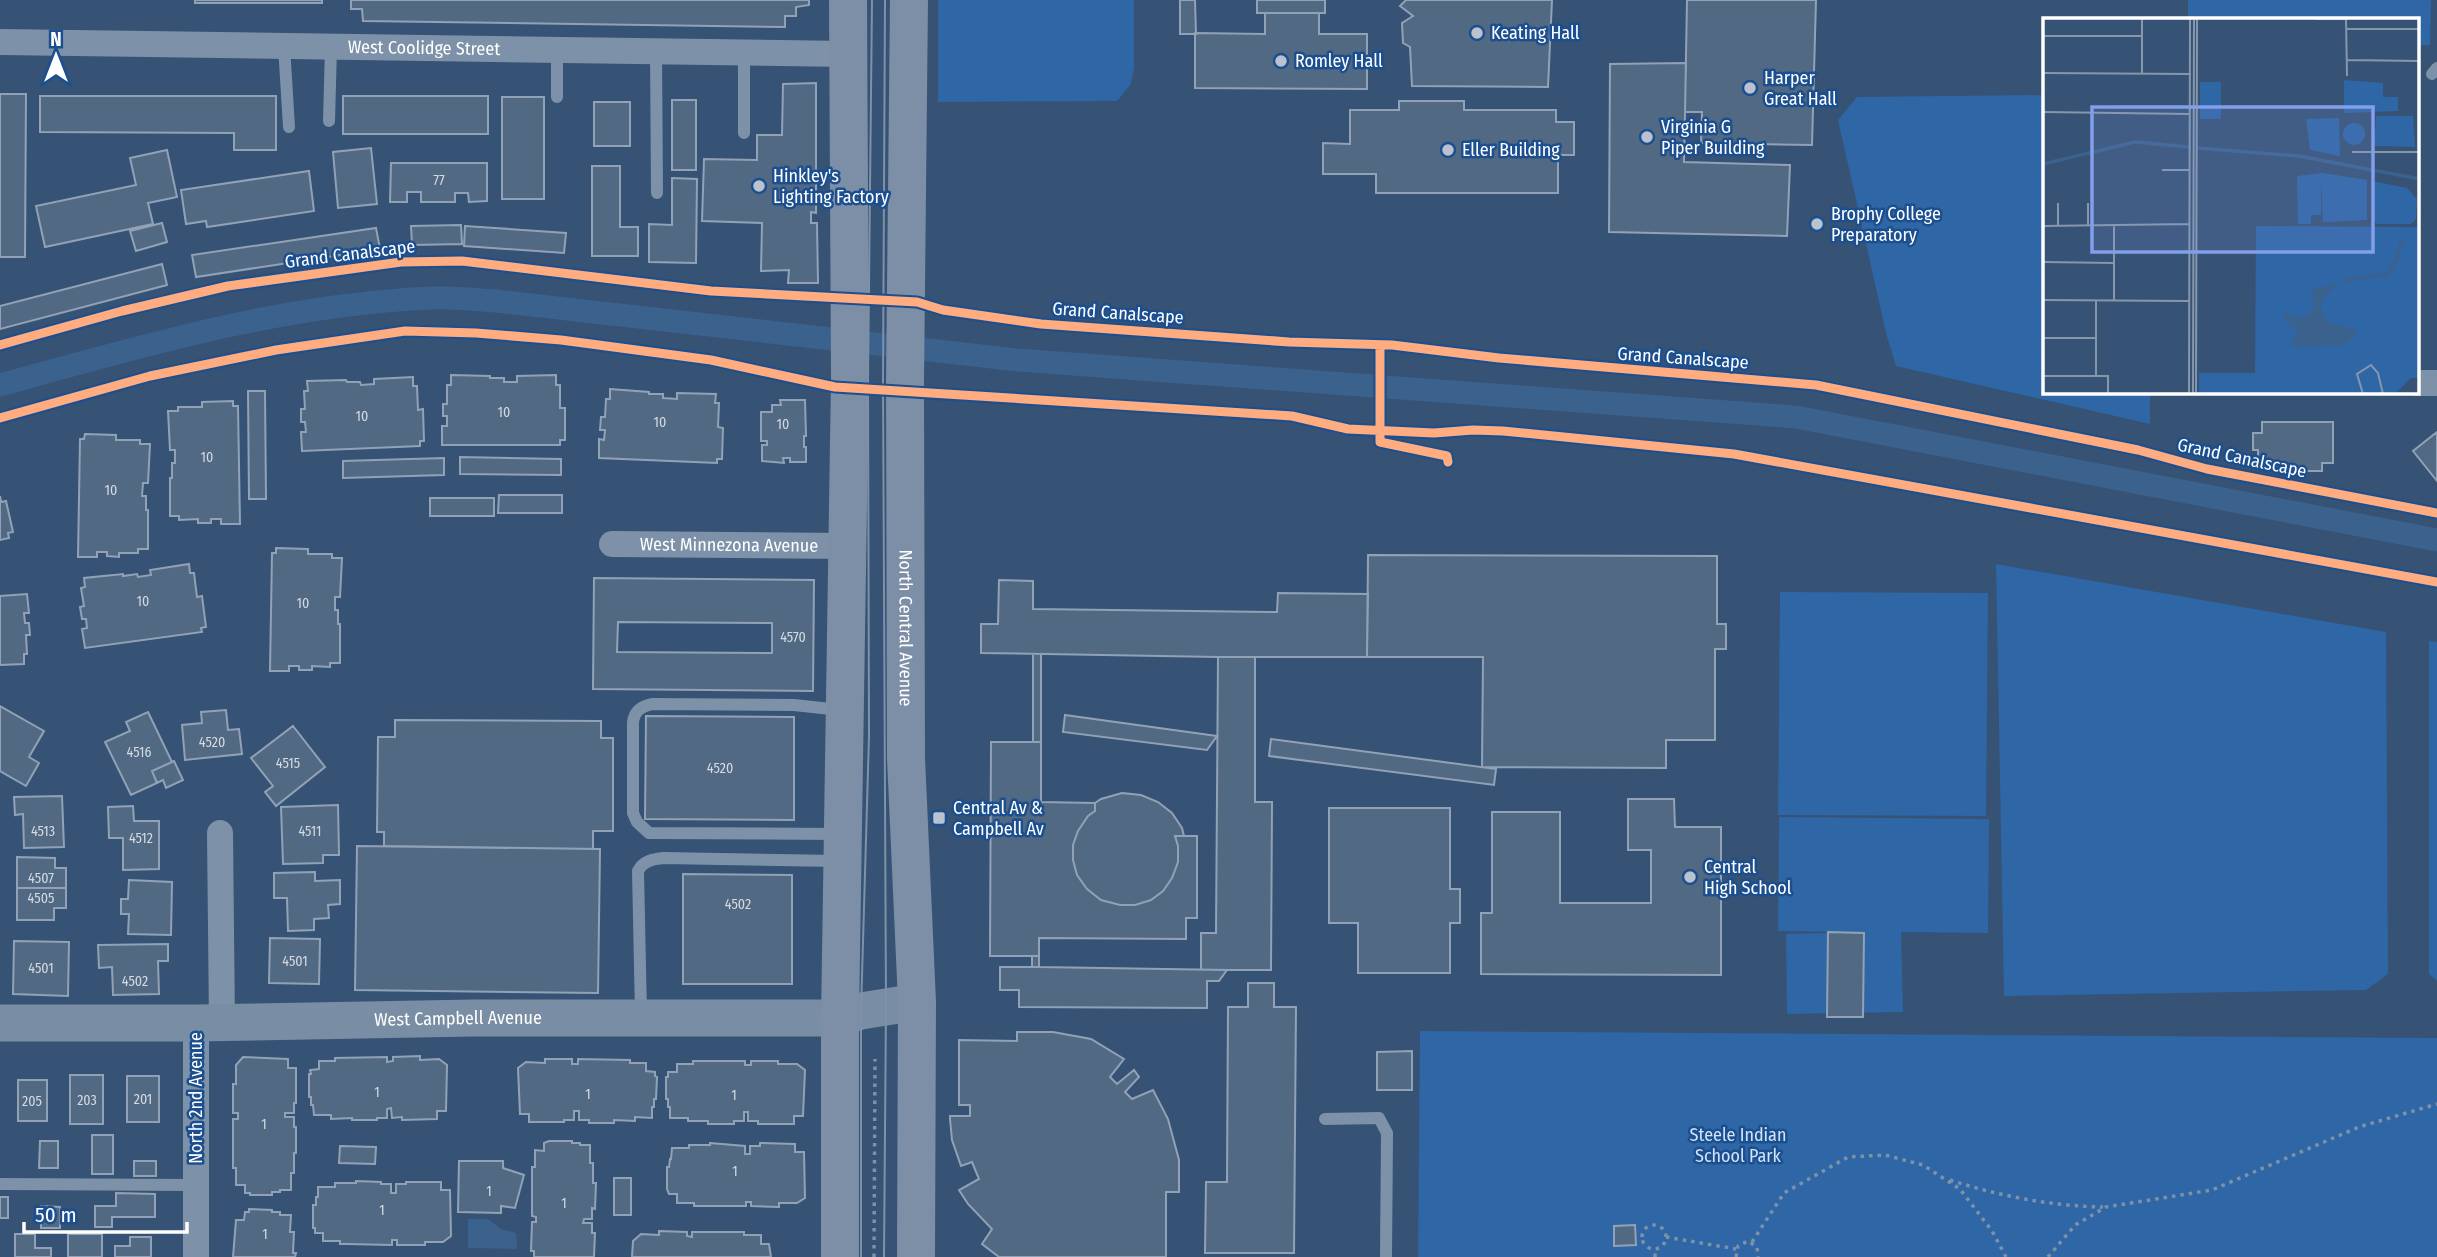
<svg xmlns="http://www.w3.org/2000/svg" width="2437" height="1257" viewBox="0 0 2437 1257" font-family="'Fira Sans Condensed',sans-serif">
<rect width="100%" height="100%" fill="#365274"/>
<path fill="#2f66a5" d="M938,0h196v68l-3,16 -14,17 -179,1z
M2188,0h243l-1,45h-12v-26h-230z
M2045,95v297h105v32l-254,-58 -9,-29 -49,-217 19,-23z
M1996,564l390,68 2,342 -22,16 -362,6z
M1780,592l208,1 -2,223 -208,-1z
M2429,641l8,1v339l-8,-7z
M1779,817l210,2 -1,114 -87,-1 2,80 -116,2 -1,-80 75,-2 -83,-1z
M1420,1031l1017,7v219h-1019z"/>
<path fill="#3b618d" d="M468,1219h20l13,10 15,4 1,16 -49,-1z"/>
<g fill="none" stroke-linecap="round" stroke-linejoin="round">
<path stroke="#3b618d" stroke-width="23" d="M0,385c142,-39 284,-81 432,-87 21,-1 43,2 64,3l522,59 778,57 641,123"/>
</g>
<path fill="#526984" stroke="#92a2b6" stroke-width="2" fill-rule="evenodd" d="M195,0h127v3h-127z
M351,0h458v5l-13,2v9h-11v11l-422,-6 -1,-12h-11z
M1180,0h15l1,34h-16z
M1257,0h68v13h-68z
M1406,0h146l-4,87 -136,-1 -2,-39 -7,-4 -1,-20 11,-7 -13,-10z
M1687,0h129l-4,145 -111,-2 1,-31h-17z
M1265,13h54v21h48v55l-172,-1v-55l70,1z
M1686,63l-2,99 106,3 -3,71 -178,-4 1,-168z
M816,83v130l-5,-1v11h6l1,60h-30l1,-13 -28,1 1,-48 -60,-2 2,-62 53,1v-25h25l1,-51z
M0,94h26l-1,163h-25z
M40,96h236v54h-42v-17l-194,-1z
M343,96h145v38h-145z
M502,97h42v102h-42z
M672,100h24v70h-24z
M1399,101h65v9h92v12h18v33h-16v38h-182v-19h-53v-31l27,1v-34h49z
M594,102h36v44h-36z
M371,148l6,56 -39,4 -5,-56z
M167,150l10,47 -29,6 5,21 -108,23 -9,-41 100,-21 -6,-27z
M391,163h96v38l-18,1 -1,-9h-13v9h-34v-10h-14v10h-17z
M592,166h28v61h18v29h-46z
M309,171l5,40 -107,16 -1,-6 -20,3 -5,-34z
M672,178l25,1 -1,84 -47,-1v-38l23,1z
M162,223l5,19 -31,9 -6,-20z
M461,225l1,19 -50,1 -1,-19z
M465,226l101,7 -2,20 -100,-7z
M376,228l4,21 -184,28 -4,-22z
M162,264l5,21 -167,44v-23z
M451,375l39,1v2h14v4h13v-6l39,-1v10h4v23h5v32h-5v5h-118v-19h5v-10h-4v-12h4v-19h4z
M413,377v9h4l1,24 5,-1 1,32h-4v5l-118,5 -1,-19h5l-1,-10h-4v-13h4l-1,-18h4l-1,-10 39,-1 1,2h13l1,3 13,-1v-5z
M610,389l39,3v2h14v4l14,1v-6l39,1 -1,9h4l-1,24 5,1 -1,31h-5v4l-118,-5v-19l5,1 1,-10h-5l1,-13h4l1,-18h4z
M248,391h17l1,108h-17z
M780,400h25l1,36h-2v11h2v15h-16v-4h-7l1,5 -22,-2v-16h5v-4h-6v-29h11v-7h9z
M233,401v5h5l2,118h-19v-5h-10v4h-13v-4l-19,1v-4h-9v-38h2v-15h3v-13h-5l-2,-39h10v-4h24v-5z
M2262,422h71v41h-11v8h-48v-4h-16v-17h-5v-17h9z
M2437,432v49l-24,-30z
M85,434l31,1v5h24v4h10l-2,39h-5l-1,13h4v14h2v39h-10v4h-19v4l-12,-1v-4h-10v5h-19l2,-118h4z
M460,457l101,2v16l-101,-1z
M444,458v17l-101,3v-17z
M499,495h63v18h-64z
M0,496l1,6 5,-1 7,31 -5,1 1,5 -9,2z
M430,498h64v18h-64z
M276,548l32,1v5h24v4h10l-2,39h-5v13h3v14h2v39h-10v4l-18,-1v4h-13v-4h-10v5h-19l2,-118h4z
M1368,555l349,1v68h9v25h-11v91h-49v28l-184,-1 1,-110h-116z
M189,564l1,9h4l3,24 5,-1 4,31 -5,1 1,4 -117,16 -3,-19 5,-1 -1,-9h-4l-2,-12 4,-1 -3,-18 4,-1 -1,-9 39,-4v2l14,-2 1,3 13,-2 -1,-5z
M594,578l220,2 -1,111 -220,-2zM618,622l154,1v30l-155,-1z
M999,580l34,1v28l244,3 1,-19 90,1 -1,63h-149l-237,-4v-29h17z
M27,594l2,19h-5l1,10h4l1,12h-4l1,19h-3v10l-24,1v-69z
M1033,654h8v88h-8z
M1218,657h37v145h17l-1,168h-70v-37h15z
M0,706l44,25 -15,26 10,6 -13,23 -26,-15z
M226,710l2,20 11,-1 3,25 -57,6 -3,-35 20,-2 -1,-11z
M148,712l24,50 -20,9 5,12 -26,12 -26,-53 25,-11 -4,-9z
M1065,715l152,21 -10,14 -144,-18z
M646,716l148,1v103l-149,-1z
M395,720l206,1v17h12v93h-20v18l-209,-3v-14h-7l1,-95h17z
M293,726l32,41 -49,39 -11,-14 8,-6 -22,-28z
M1271,739l225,30 -2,16 -225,-29z
M991,742h50v60l54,1v8l-7,5 -10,15 -5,14v15l4,15 10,14 14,11 19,5h15l16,-5 12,-9 9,-13 6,-16v-16l-3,-10h22v82h-11v21l-147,-1v18h-49z
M174,761l9,19 -17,8 -3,-8 -6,3 -5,-12z
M1122,793l19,2 17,7 14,11 10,15 2,8h-9l3,10v16l-6,16 -9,13 -12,9 -16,5h-15l-19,-5 -14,-11 -10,-14 -4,-15v-15l5,-14 10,-15 7,-5v-8l6,-4z
M62,796l2,51 -40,1 -1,-34 -8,1 -1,-18z
M1628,799h46l1,28h46v148l-240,-1v-61h11v-101h68v91h91v-53h-23z
M338,805l1,50h-16v8l-40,1 -2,-57z
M133,806l1,15h25v48l-36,1v-32h-14l-1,-31z
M1329,808h121v81h10v34h-10v50h-92v-50h-29z
M357,846l243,3 -2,144 -243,-3z
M17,857l38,1v10h11v20h-49z
M315,872v9l25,-1v24l-12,1 1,13 -15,1v11l-26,1 -1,-33h-13v-25z
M683,874l109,1v109h-109z
M129,880l43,2 -1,53 -43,-1 1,-20h-8v-15h7z
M17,888h49v20h-12v12h-37z
M1828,932l36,1 -1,84h-36z
M270,938l50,1 -1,45 -50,-1z
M14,941l55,1 -1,54 -55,-2z
M168,944v17h-10l1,33 -46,1 -1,-28 -13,1 -1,-23z
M1032,956h7v11h-7z
M1000,967h39l188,3 -8,11h-12v27l-188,-1v-17h-19z
M1248,983h26v24h22l-2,246h-89l1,-71h21l1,-175h20z
M1017,1032h36l38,7 33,20 -14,18 7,7 17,-14 5,7 -14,15 7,7 21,-9 15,29 11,41v32h-13v65h-167l-17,-13 10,-15 -24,-25 -9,-14 20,-11 -7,-17 -11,4 -9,-26 -2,-21v-3h20v-11h-11v-65l58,1z
M1412,1051v39h-35v-38z
M420,1056v4l19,-1 8,6 -1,46h-9v8l-35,1v-3l-10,1 -1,-10 -4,1v9h-10v2h-25v-2l-21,1v-4h-17l-1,-10h-2v-8h-2v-23h2l-1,-4 9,-1v-8h16v-3l52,-1v5l6,-1v-4z
M243,1057l45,2v9h8v35h-2v10h-9v4h9v10h2v26h-2v20h-3v17h-11v2h-8v3h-22v-2h-5v-8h-9v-17h-3v-49h5v-6h-5v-29h3v-19z
M545,1059h27v5h6v-5l52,1v3h16v8l9,1v4l2,1 -1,22h-2v8h-2v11l-17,-1v4l-21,-1v3h-25v-3h-10v-9h-5v9h-10v2h-35v-8h-9l-2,-46 8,-6 19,1z
M693,1061h52v4h6v-4h27v3h19l8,6 -2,46h-9v8h-36v-3h-10v-9h-4v9h-10v3h-26v-3h-20v-3h-18v-11h-2v-8h-2v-22h2v-5h9v-8h16z
M70,1075h33v49h-33z
M127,1076h32v46h-32z
M18,1080h29v41h-29z
M92,1135h21v39h-21z
M40,1141h18v27h-19z
M549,1141h23v2h8v2h10v18h3v20h3l-1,26 -3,-1v11h-8l-1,4h9v10h3l-1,24h-60v-6h-3l1,-29h4v-5l-4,-1v-49h3v-17l9,1v-8z
M710,1143l35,3v8h5v-8h10v-3l35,1v8h9l1,46 -8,5h-18v4l-28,-1v-4h-5v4h-52v-3h-17v-9h-8l-2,-5v-22h2l1,-8h1l1,-11h17v-3h21z
M340,1146l36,1 -1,17 -36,-1z
M134,1161h22v15h-22z
M459,1161h44v7l21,7 -9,33 -14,-2v7l-43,-1z
M614,1178h17v37h-17z
M356,1181l25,1v2h10v9h5v-9h10v-2h35v8h9l1,46 -8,6h-18v3h-28v-5h-5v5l-46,-1h-6v-3h-17v-8h-8v-5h-2v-23h3v-8h2v-10h17v-4h21z
M116,1193l39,1v23h-43v10h-17v-21h21z
M0,1197h8v21h-8z
M41,1206l19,1v21h-19z
M249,1209l23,1v2h8v3h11l-1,17h4l-1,21h3l-1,4h-62l3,-37h8l1,-8h4z
M1635,1225l1,20 -22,1v-20z
M659,1231l28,1v4l5,1v-5h52v3h17v9h8l2,13h-139l1,-16 8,-7 18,1z
M15,1234h20v14h16v9h-36z
M68,1234h34v23h-34z
M130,1237h21v20h-36v-11h15z"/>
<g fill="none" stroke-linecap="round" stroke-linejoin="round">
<path stroke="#7d92a8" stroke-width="3.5" stroke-dasharray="3.5 5" stroke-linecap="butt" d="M1950,1180c49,16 101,26 153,27
M1642 1237a12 12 0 1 1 24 0a12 12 0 1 1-24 0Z
M1666,1237l70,12
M1752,1242l32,-49 64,-36 37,-2 38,10 37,24 32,42 14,26
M874,1257l1,-198
M1655,1257v-8
M1736,1257l2,-11 10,-5 9,6 1,10
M2048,1257l27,-32 31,-18 106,-17 147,-63 78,-23"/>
<path stroke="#7d92a8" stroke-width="12" d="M284,46l5,81
M557,50v47
M656,51l1,142
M744,52v81
M2432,74l5,-6
M329,121l2,-74
M839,834l-190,-1 -12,-11 -4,-9v-90c1,-12 8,-17 20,-19l141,1 46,5
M641,1015l-3,-144c5,-10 15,-12 26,-13l174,3
M1325,1119l54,-1 8,15 -1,124
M0,1184l196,1"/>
<g stroke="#7d92a8" stroke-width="26">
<path id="s1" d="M0,42l848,12"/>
<path d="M2418,383h19"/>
<path id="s2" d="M612,544l236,2"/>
<path d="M220,833l2,190"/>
<path d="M196,1257v-234"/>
</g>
<path stroke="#798da4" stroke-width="37" id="s3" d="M0,1023h196l277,-5h367l21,-7 56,-9"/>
<g stroke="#7d8ea7" stroke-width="38">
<path id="s4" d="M909,0l-4,383 1,375 11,244 -1,255"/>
<path d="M840,1257v-239l10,-640 -2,-378"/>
</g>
<path stroke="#7e92a7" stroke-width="2" d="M861,1257v-246l8,-275 -1,-356 4,-380
M884,1257l2,-251 -3,-625 2,-381"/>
<defs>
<path id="cycleway" d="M0,345l122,-34 106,-25 173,-24 61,-1 249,30 206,11 26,8 98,14 248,18 103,3 107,13 317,27 322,65 69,19 230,44
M1380,345v97l67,14 1,6
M0,418l150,-42 126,-26 129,-19 71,2 85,7 150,20 124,27 457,29 56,13 86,4 39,-3 30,1 231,23 703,128"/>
</defs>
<use href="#cycleway" stroke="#1b4f8f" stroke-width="13"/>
<use href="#cycleway" stroke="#ffac80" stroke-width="9"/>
</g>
<g fill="#b9c2ce" stroke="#1b4f8f" stroke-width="2.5">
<circle cx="1477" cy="33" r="7"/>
<circle cx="1281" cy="61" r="7"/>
<circle cx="1750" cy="88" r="7"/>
<circle cx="1647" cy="137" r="7"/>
<circle cx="1448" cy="150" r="7"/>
<circle cx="759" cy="186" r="7"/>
<circle cx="1817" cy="224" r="7"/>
<rect x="932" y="811" width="14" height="14" rx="3.5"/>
<circle cx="1690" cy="877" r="7"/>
</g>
<g text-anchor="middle" stroke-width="5" stroke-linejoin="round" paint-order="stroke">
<g font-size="14" fill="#d4dae0">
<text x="439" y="185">77</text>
<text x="504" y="417">10</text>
<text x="362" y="421">10</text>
<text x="660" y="427">10</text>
<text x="783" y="429">10</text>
<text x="207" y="462">10</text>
<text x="111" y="495">10</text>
<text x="143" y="606">10</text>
<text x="303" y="608">10</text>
<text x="793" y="642">4570</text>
<text x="212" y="747">4520</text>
<text x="139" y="757">4516</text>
<text x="288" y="768">4515</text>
<text x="720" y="773">4520</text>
<text x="43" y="836">4513</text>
<text x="310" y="836">4511</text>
<text x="141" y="843">4512</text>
<text x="41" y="883">4507</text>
<text x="41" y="903">4505</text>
<text x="738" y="909">4502</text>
<text x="295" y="966">4501</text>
<text x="41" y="973">4501</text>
<text x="135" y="986">4502</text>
<text x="377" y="1097">1</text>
<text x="588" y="1099">1</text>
<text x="734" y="1100">1</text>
<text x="143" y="1104">201</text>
<text x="87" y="1105">203</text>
<text x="32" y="1106">205</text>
<text x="264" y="1129">1</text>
<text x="735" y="1176">1</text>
<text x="489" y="1196">1</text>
<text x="564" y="1208">1</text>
<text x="382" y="1215">1</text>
<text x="265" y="1239">1</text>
</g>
<g font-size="18" fill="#fff" stroke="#1b4f8f" text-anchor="start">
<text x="1491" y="39">Keating Hall</text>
<text x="1295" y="67">Romley Hall</text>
<text x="1764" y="84">Harper<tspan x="1764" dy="21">Great Hall</tspan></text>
<text x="1661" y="133">Virginia G<tspan x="1661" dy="21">Piper Building</tspan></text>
<text x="1462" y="156">Eller Building</text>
<text x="773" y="182">Hinkley's<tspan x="773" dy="21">Lighting Factory</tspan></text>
<text x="1831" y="220">Brophy College<tspan x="1831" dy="21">Preparatory</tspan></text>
<text x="953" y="814">Central Av &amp;<tspan x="953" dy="21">Campbell Av</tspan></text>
<text x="1704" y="873">Central<tspan x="1704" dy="21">High School</tspan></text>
</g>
<g font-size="18" fill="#fff" stroke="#1b4f8f">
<text dy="6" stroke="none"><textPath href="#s1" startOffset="424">West Coolidge Street</textPath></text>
<text transform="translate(350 254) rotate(-7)" y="6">Grand Canalscape</text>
<text transform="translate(1118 313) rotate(4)" y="6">Grand Canalscape</text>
<text transform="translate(1683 358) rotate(4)" y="6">Grand Canalscape</text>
<text transform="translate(2242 458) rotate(12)" y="6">Grand Canalscape</text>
<text dy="6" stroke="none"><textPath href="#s2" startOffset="117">West Minnezona Avenue</textPath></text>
<text dy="6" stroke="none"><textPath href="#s4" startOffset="628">North Central Avenue</textPath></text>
<text dy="6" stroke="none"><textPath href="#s3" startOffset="458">West Campbell Avenue</textPath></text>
<text transform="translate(196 1098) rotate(-90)" y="6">North 2nd Avenue</text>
</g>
<g font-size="18" fill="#cfe3fa" stroke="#1b4f8f">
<text x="1738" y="1141">Steele Indian<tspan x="1738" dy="21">School Park</tspan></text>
</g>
</g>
<g transform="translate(2043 18)">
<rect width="376" height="376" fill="#365274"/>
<path d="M301,62l39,3v14h15v14l-54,2zM157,64h21v37h-21zM333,98h37l2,31 -41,-1zM296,100l1,38 -30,-6 -4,-31zM300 116a11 11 0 1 1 22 0a11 11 0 1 1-22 0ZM279,155l45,7v40l-44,2 -2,-44v37h-10v9h-13l-1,-48zM329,163l35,7 10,11 -1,20 -5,5h-34l-5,-4zM213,208l163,1v151h-8l-16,16h-196v-21h56z" fill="#2f66a5"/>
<path d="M295,265l-14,14 -4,13 9,13 25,6 2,6 -13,10 -52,2 6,-16 -11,-10 -2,-10 12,7 12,-2 6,-8 -2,-18z" fill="#3b618d"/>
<path fill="none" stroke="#3b618d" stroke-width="3.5" d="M154,130l102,8 121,23M0,146l92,-22 54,5M299,263l44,-7 11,-14 5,-21"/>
<path fill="none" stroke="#8697ac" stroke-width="2" d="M99,1v55M273,1h30l1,57M304,11h73M0,18h99M304,42l73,1M0,55l148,1M0,94l147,2M309,134h68M119,152h28M15,185v23M45,185v22M0,208l147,-2M0,244l71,1M0,282l146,1M71,282v-75M0,320h53M0,358h65v18M53,358v-76M146,376l1,-375M150,376l1,-375M153,376l1,-375M320,376l-6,-20 14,-9 7,8 5,21"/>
<path fill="#839eea" fill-opacity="0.15" stroke="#839eea" stroke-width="3.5" d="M49,89h281v145h-281z"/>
<rect width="376" height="376" fill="none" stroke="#fff" stroke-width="3.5"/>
</g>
<g transform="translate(56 56)" stroke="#1b4f8f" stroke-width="5" paint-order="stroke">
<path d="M0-5L12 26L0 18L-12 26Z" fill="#ffffff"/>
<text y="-10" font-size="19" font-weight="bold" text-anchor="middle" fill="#ffffff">N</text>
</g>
<path d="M24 1222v10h163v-10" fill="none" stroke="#ffffff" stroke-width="3.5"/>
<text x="35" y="1222" font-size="21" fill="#ffffff" stroke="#1b4f8f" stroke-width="5" paint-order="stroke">50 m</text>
</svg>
